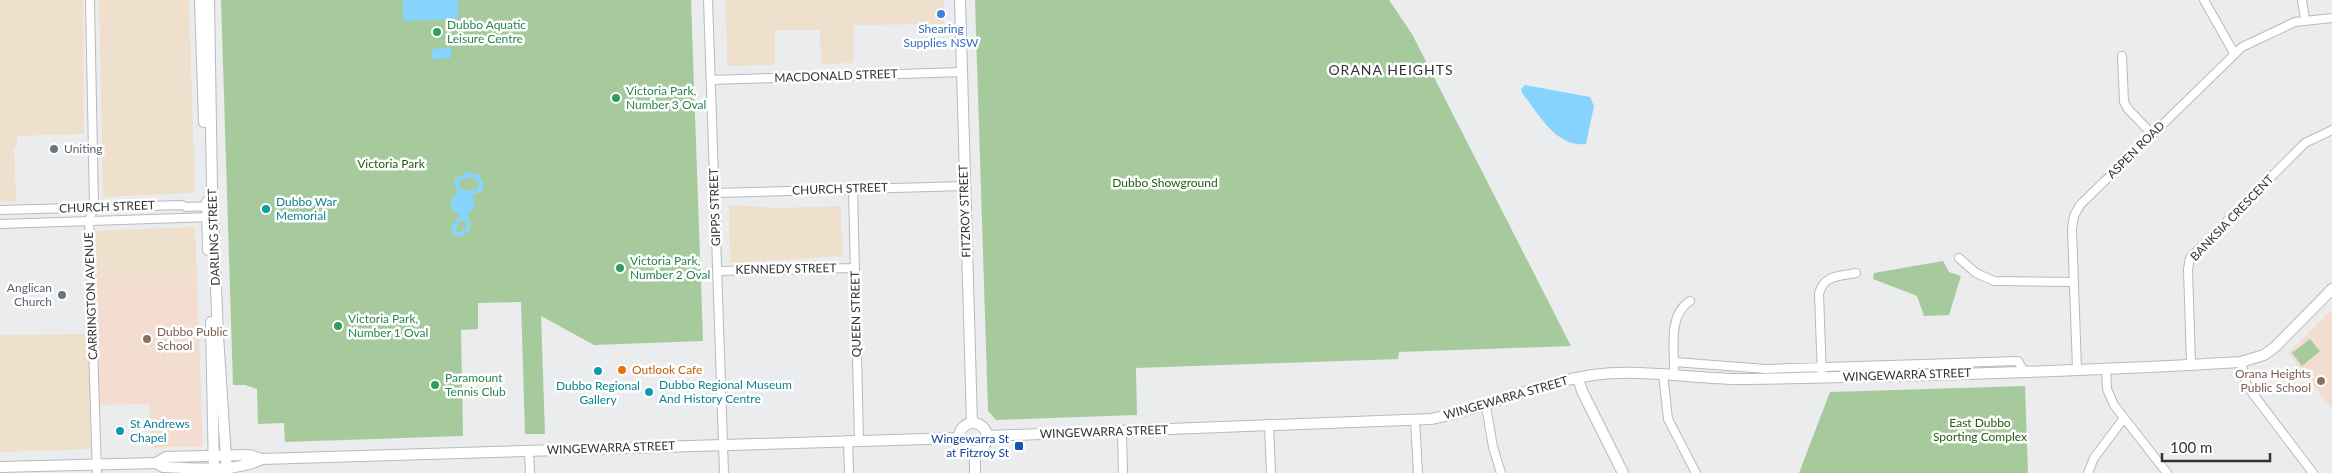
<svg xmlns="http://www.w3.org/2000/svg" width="2332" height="473" viewBox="0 0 2332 473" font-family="Lato,sans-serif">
<rect width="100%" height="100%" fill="#ebeced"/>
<path fill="#efdfcd" d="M0,0h83l1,134 -67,2v11h-3l2,54 -16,1z
M99,0h90l6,191 -3,2 -89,4z
M726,0h218v24l-90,1v38l-33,1 -1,-34h-45v35l-48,1z
M729,205l50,3 62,-2 1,50 -112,7z
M195,227l2,52 -103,2 -2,-50z
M88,334l5,115 -93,3v-117z"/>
<path fill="#f3ddd0" d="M197,279l6,167 -52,2 -2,-44 -50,1 -5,-124z
M2332,309v100l-44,-56z"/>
<path fill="#a7ca9d" d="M221,0h470l12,341 -109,4 -53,-29 4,118h-20l-4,-132 -43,1v26l-17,1 2,106 -178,6 -1,-19 -26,1 -1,-35 -12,-4h-12z
M975,0h414l23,34 159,312 -172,6 -1,7 -262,9 1,47 -141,5 -8,-9z
M1943,261l6,11 12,4 -12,39 -25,1 -7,-20 -44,-17 1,-6z
M2310,339l10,12 -18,15 -10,-13z
M2025,386l3,87h-229l31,-81z"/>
<path fill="#86d4fd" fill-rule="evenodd" d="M403,0h55v19l-55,2z
M451,48v10l-19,1v-10z
M1525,85l65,12 4,9 -8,38c-30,4 -48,-31 -64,-51l-1,-4z
M467,172l12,3 5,10 -2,6 -10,4 3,10 -3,6 -5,4 3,5v11l-11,6 -8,-5 2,-8 7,-9 -8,-6 -2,-7 8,-11 -4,-6 1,-6zM473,177l6,6 -2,6 -11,2 -6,-3 -1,-4 2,-4zM463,220l4,4 -1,5 -9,4 -1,-5 2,-5z"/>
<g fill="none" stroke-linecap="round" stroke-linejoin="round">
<defs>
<path id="minor" d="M90,0l4,207 -5,14 8,252
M708,0l16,473
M2204,0l30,53
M2302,0l3,20
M2122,56l2,46 4,7 24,25
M711,80l251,-8
M853,189l6,251
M715,193l250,-7
M0,210l182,-5 4,2 26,-1
M0,224l212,-7
M1959,258l17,15 18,8 80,1
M717,271l138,-3
M1675,362l91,7 252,-8 6,11
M2241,362l6,24 66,87
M2191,364l-3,-95 2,-11 115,-115 27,-13
M2106,368l1,21 7,16 53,68
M2077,369l-5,-140 2,-13 6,-11 162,-158 53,-25 37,-4
M1663,374l5,45 28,54
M1674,374c1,-23 -7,-59 16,-73
M1822,377l-3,-83c4,-19 21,-18 37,-21
M1486,406l7,41 8,26
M1415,420l3,53
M1269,426l2,47
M1122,432l1,41
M848,440l1,33
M529,451l1,22
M2088,473l6,-15 30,-40"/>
<path id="tertiary" d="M200,0l4,122
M209,0l3,188 6,148 9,137
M960,0l12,423
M207,202l1,48
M211,322l3,151
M1578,378l4,13 41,82
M959 437a14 14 0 1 1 28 0a14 14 0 1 1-28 0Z
M988,436l443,-17c55,-11 107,-36 162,-44 52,-7 104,5 156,4 164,-3 328,-7 492,-17l23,-7 11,-8 57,-58
M975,451v22
M156,463l10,-6 83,-2 13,4 697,-21
M0,467l156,-4 7,4c32,1 70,6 99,-8"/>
</defs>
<use href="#minor" stroke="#b9babb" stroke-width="10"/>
<use href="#tertiary" stroke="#b9babb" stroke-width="12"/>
<use href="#minor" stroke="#fff" stroke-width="8"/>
<use href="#tertiary" stroke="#fff" stroke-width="10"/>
</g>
<circle fill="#3f7fe0" stroke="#fff" stroke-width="2" cx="941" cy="14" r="5"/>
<g fill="#2e9e5b" stroke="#fff" stroke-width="2">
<circle cx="437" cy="32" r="5"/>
<circle cx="616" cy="98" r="5"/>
<circle cx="620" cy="268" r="5"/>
<circle cx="338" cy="326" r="5"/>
<circle cx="435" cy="385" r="5"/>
</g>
<g fill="#6b7280" stroke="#fff" stroke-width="2">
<circle cx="54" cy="149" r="5"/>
<circle cx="62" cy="295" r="5"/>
</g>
<g fill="#0f9aa8" stroke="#fff" stroke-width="2">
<circle cx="266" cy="209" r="5"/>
<circle cx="598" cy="371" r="5"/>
<circle cx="649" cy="392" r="5"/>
<circle cx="120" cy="431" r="5"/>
</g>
<g fill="#8d6e63" stroke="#fff" stroke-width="2">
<circle cx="147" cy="339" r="5"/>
<circle cx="2321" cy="381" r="5"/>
</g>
<circle fill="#e8710a" stroke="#fff" stroke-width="2" cx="622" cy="370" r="5"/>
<rect fill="#1a4fb4" stroke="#fff" stroke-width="2" x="1014" y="441" width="10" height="10" rx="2.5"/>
<g text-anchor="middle" stroke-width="5" stroke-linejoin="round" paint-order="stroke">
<g font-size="12" fill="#27864d" stroke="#fff" text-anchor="start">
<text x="447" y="29">Dubbo Aquatic<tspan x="447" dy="14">Leisure Centre</tspan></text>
<text x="626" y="95">Victoria Park,<tspan x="626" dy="14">Number 3 Oval</tspan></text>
<text x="630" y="265">Victoria Park,<tspan x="630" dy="14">Number 2 Oval</tspan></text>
<text x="348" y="323">Victoria Park,<tspan x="348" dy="14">Number 1 Oval</tspan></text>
<text x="445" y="382">Paramount<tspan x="445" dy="14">Tennis Club</tspan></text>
</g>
<g font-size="12" fill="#366cbe" stroke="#fff">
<text x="941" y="33">Shearing<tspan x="941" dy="14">Supplies NSW</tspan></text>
</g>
<g font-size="12" fill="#333334" stroke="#fff">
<text transform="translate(836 76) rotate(-2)" y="4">MACDONALD STREET</text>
<text transform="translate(2136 150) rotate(-45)" y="4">ASPEN ROAD</text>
<text transform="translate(840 189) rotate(-2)" y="4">CHURCH STREET</text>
<text transform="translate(107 207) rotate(-2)" y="4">CHURCH STREET</text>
<text transform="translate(715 207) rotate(-92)" y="4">GIPPS STREET</text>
<text transform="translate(965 211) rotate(-92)" y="4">FITZROY STREET</text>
<text transform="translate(2232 218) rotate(-46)" y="4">BANKSIA CRESCENT</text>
<text transform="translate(214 237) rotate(-92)" y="4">DARLING STREET</text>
<text transform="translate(786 269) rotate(-1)" y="4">KENNEDY STREET</text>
<text transform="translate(91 296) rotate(-92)" y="4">CARRINGTON AVENUE</text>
<text transform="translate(856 314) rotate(-91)" y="4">QUEEN STREET</text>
<text transform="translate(1907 375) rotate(-2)" y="4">WINGEWARRA STREET</text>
<text transform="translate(1506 398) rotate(-16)" y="4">WINGEWARRA STREET</text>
<text transform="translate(1104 432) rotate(-2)" y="4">WINGEWARRA STREET</text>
<text transform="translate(611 448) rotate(-2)" y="4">WINGEWARRA STREET</text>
</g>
<g font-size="12" fill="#5b616d" stroke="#fff" text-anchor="start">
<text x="64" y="153">Uniting</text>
<text x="52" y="292" text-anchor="end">Anglican<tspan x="52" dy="14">Church</tspan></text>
</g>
<g font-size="12" fill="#255b0f" stroke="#fff">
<text x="391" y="168">Victoria Park</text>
<text x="1165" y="187">Dubbo Showground</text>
<text x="1980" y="427">East Dubbo<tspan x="1980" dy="14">Sporting Complex</tspan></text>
</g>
<g font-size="12" fill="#0d838f" stroke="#fff" text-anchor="start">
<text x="276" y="206">Dubbo War<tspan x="276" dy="14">Memorial</tspan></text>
<text x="659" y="389">Dubbo Regional Museum<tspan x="659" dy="14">And History Centre</tspan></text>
<text x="598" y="390" text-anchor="middle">Dubbo Regional<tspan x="598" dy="14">Gallery</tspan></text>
<text x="130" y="428">St Andrews<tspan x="130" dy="14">Chapel</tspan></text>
</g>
<g font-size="12" fill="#785e54" stroke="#fff" text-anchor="start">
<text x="157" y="336">Dubbo Public<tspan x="157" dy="14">School</tspan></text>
<text x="2311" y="378" text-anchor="end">Orana Heights<tspan x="2311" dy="14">Public School</tspan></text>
</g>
<g font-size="12" fill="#c56008" stroke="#fff" text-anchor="start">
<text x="632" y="374">Outlook Cafe</text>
</g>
<g font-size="12" fill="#164399" stroke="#fff" text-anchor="end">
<text x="1009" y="443">Wingewarra St<tspan x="1009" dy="14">at Fitzroy St</tspan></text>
</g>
<g font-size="14" letter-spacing="1" fill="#333334" stroke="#fff">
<text x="1391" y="75">ORANA HEIGHTS</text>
</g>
</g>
<path d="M2162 453v8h108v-8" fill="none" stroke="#333334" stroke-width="2.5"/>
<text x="2170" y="453" font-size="15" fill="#333334" stroke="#ffffff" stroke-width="4" paint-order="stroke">100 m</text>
</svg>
